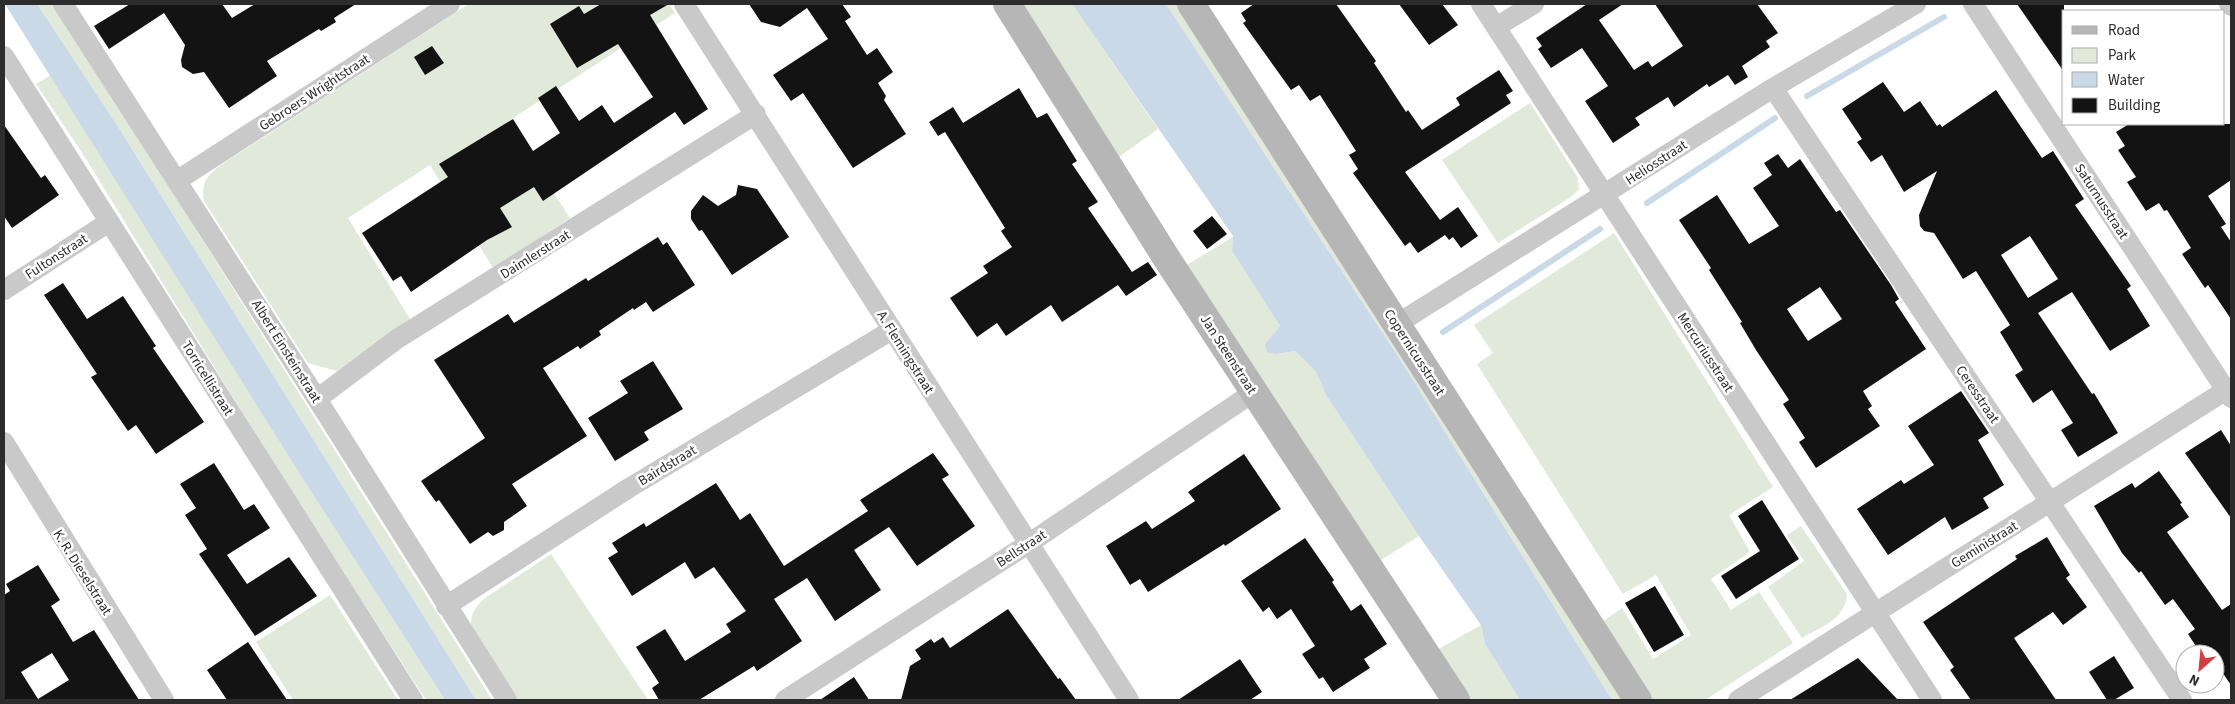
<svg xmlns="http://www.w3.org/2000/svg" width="2235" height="704" viewBox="0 0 2235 704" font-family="'Source Sans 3',sans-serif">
<rect width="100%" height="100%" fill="#fff"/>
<path fill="#e1e9db" d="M37,4h17l438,696h-16l-359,-575z
M469,4h200l6,9 -168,109 63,96 -77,50 -63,-103 -82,53 62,101 -73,52 -29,-8 -104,-162c-3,-17 1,-23 14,-34z
M1019,4h53l86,125 -39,28z
M1166,4h18l444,696h-16l-211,-339z
M51,75l252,404 142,221h-19l-137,-212 -208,-337 -45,-67z
M1530,103l48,75 1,11 -8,8 -73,46 -56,-83z
M1614,233l159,254 -44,28 21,37 -39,27 20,31 28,-18 34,51 -88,57h-54l-49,-78 20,-14 31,51 38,-24 -35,-60 -33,19 -146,-230 16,-11 -19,-28z
M1233,237l-1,14 48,75 -15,18 12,10 18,-3 21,21 10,23 93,141 -41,26 -193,-296z
M1801,526l46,68c-2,26 -25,32 -45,44l-34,-51 36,-26 -17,-26z
M551,554l97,146h-131l-46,-74c0,-13 4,-19 14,-28z
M330,595l68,105h-105l-37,-58z
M1481,625l4,19 35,56h-53l-32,-49z"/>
<path fill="#c9d9e7" d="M5,4h32l80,121 359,575h-31l-142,-221z
M1072,4h94l235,357 211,339h-92l-35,-56 -4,-19 -62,-89 -93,-141 -10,-23 -21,-21 -18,3 -10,-2 -2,-8 15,-18 -48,-75 1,-15z"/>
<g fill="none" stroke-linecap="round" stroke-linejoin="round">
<path stroke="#c9d9e7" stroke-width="6" d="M1807,96l137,-79
M1647,203l128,-85
M1443,332l157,-103"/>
</g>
<path fill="#131313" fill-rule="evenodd" d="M130,4h92l10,14 23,-14h101l-22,14 2,4 -15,9 -2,-2 -52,32 10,15 -48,32 -25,-36 -11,2 -11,-7 -1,-7 4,-15 -21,-32 -55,36 -15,-23z
M601,4h68l-19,11 58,94 -24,16 -9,-13 -132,89 -9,-14 -34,21 12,19 -25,13 -76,52 -10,-16 -8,5 -31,-48 86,-56 -9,-13 74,-45 20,32 27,-18 -22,-35 18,-12 23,35 23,-16 12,18 39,-26 -35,-53 -41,24 -27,-44 29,-18 5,8z
M749,4h93l9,13 -6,4 22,34 10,-7 16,24 -15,11 8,13 -2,4 22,34 -53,34 -50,-75 -12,8 -18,-26 55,-36 -21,-31 -27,19 -19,-5z
M1254,4h82l40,57 -2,2 32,49 2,-2 14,20 38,-25 -4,-7 43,-28 14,21 -7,4 5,8 -106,69 35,48 18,-13 20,29 -17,12 -8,-11 -4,3 -4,-5 -27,18 -8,-11 -5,4 -52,-73 5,-4 -9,-14 7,-4 -36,-56 -10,6 -11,-16 -8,5 -48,-67 3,-2 -5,-8z
M1399,4h43l16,21 -29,20z
M1587,4h36l-24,16 35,50 14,-9 4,6 31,-21 -28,-42h102l21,29 -12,8 4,6 -28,19 6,11 -13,8 -7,-10 -19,12 -2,-3 -33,23 -6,-10 -33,21 5,7 -27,18 -28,-42 23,-15 -26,-38 -31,20 -13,-19 4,-3 -6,-8z
M2017,4h47v68z
M432,46l12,17 -19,12 -11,-18z
M1883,82l21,30 16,-11 17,25 3,-2 2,3 54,-37 46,68 11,-7 31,48 -9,6 56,81 -4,3 23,37 -40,25 -38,-59 -34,21 54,81 2,-1 24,40 -40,24 -17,-27 12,-7 -21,-33 -19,13 -18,-28 8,-5 -23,-38 10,-7 -34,-54 -13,8 -29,-46 -10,-2 -4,-5 -1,-11 18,-44 -33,21 -22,-37 -11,7 -14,-20 5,-3 -20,-30zM2030,236l28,43 -30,19 -27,-43z
M1019,88l18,30 10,-5 30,48 -5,3 26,38 -10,6 44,64 16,-10 9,13 -31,21 -8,-11 -56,37 -11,-17 -45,31 -9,-13 -20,14 -27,-39 38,-25 -5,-7 29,-19 -11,-16 4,-3 -60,-96 -7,4 -9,-14 24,-15 10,16z
M2129,124h102v56l-23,16 18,28 -5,3 10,15v77l-23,-34 -3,3 -23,-34 9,-6 -24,-38 -3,1 -5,-8 -13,8 -19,-29 9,-5 -18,-27 7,-4 -9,-14z
M4,125l37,53 4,-3 14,20 -47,33 -8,-12z
M1778,154l10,14 12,-9 36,53 4,-2 51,75 8,14 -4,3 31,47 -63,42 9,15 -4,3 12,17 -64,42 -17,-26 6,-4 -22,-34 6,-4 -33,-50 -16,-27 2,-1 -33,-52 2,-2 -32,-48 38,-25 32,49 30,-18 -26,-38 19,-13 -8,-12zM1820,287l22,32 -34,22 -21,-32z
M738,185l19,4 32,48 -57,38 -30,-45 -3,1 -8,-12v-8l12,-16 15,11 18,-11z
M1212,216l15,18 -20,15 -14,-18z
M658,237l5,8 4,-3 28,43 -42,27 -7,-10 -12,8 -1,-2 -34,23 2,4 -21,14 -2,-3 -35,22 44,68 -75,48 15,22 -23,16v8l-11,6 -5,-4 -18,12 -31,-44 -3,2 -15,-21 64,-43 -51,-78 74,-46 6,9 72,-45 2,3z
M63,283l24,36 36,-23 33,50 -3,2 51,74 -48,32 -20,-29 -8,6 -37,-54 6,-3 -53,-79z
M653,361l30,48 -39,23 5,8 -34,21 -27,-43 40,-25 -8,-12z
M1961,391l28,42 -11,7 26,45 -21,13 6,10 -37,22 -7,-13 -57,38 -31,-46 44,-29 3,4 30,-19 -26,-39z
M2221,430l10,16v72l-46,-65z
M933,453l16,22 -7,4 33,47 -58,40 -28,-39 -35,23 27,40 -46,31 -28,-43 -33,21 28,42 -45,30 -3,-5 -55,34h-40l-7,-12 7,-5 -23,-36 29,-18 20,32 46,-29 -5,-8 20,-13 -32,-44 -19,12 -10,-17 -53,34 -24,-38 10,-6 -6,-9 32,-20 2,4 70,-44 24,37 10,-7 34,53 84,-55 -8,-11z
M1244,454l37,55 -56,37 -1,-2 -76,48 -8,-13 -10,6 -24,-39 40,-25 6,8 43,-28 -7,-9z
M214,463l30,47 10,-6 16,24 -43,27 20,29 42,-27 28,39 -62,40 -56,-82 8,-5 -22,-34 11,-7 -16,-24z
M2159,471l23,32 -2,1 9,13 -22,15 55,78 9,-6v81l-16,-23v-8h-14l-13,-20 7,-5 -22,-30 -8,6 -24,-34 -2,2 -17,-20 -28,-47 38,-23 3,5z
M1762,500l37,59 -63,40 -15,-23 39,-25 -22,-35z
M2047,537l23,38 -4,3 21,29 -24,18 -10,-13 -39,26 42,62h-85l-21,-30 4,-3 -31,-45 94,-63 -2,-3z
M1305,538l29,42 -2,2 19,29 10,-7 26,40 -23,15 6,9 -37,24 -10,-15 -4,2 -17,-25 13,-8 -24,-37 -14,10 -8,-12 -6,5 -22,-31z
M38,565l22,35 -9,6 22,36 21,-12 45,70h-135v-105l6,-4 -4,-7zM52,653l17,27 -31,19 -17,-27z
M1655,586l29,49 -30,17 -29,-49z
M1008,609l50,70 2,-1 16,22h-175l9,-34 11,-7 -6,-9 16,-11 3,4 9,-6 7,11z
M248,642l39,58h-60l-20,-30z
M2114,656l20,32 -20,12h-7l-18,-28z
M1858,658l40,42h-108z
M1240,659l22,33 -12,8h-72z
M854,677l15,23h-49z"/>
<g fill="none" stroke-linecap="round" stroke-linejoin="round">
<path stroke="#c9c9c9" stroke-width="20" d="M63,4l254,395 190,301
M684,4l445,696
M1481,4l451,696
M1973,4l258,394
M2229,4l2,2
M1496,27l38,-23
M4,56l409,644
M1773,88l409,612
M178,180l272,-176
M4,290l105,-68
M1397,324l376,-236 143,-84
M317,399l80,-60 359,-225
M4,442l160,258
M446,606l183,-118 263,-158
M785,700l243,-156 226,-152
M1738,700l493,-313"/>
<path stroke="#b6b6b6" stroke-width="28" d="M1007,4l160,255 289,441
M1191,4l447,696"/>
</g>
<g text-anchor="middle" stroke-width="5" stroke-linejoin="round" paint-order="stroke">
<g font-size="14" fill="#2c2c2c" stroke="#fff">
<text transform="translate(314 92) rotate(-33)" y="5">Gebroers Wrightstraat</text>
<text transform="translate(1656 162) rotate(-33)" y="5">Heliosstraat</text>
<text transform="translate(2102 201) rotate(57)" y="5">Saturnusstraat</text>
<text transform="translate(535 254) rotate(-32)" y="5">Daimlerstraat</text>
<text transform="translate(56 256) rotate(-33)" y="5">Fultonstraat</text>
<text transform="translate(287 351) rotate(58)" y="5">Albert Einsteinstraat</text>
<text transform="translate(906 352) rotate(58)" y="5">A. Flemingstraat</text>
<text transform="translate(1415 352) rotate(57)" y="5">Copernicusstraat</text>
<text transform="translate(1706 352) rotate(57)" y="5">Mercuriusstraat</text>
<text transform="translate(1229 354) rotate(57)" y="5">Jan Steenstraat</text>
<text transform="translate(208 378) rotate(58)" y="5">Torricellistraat</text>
<text transform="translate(1978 394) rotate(56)" y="5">Ceresstraat</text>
<text transform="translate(667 465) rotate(-31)" y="5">Bairdstraat</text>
<text transform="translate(1984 544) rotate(-32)" y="5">Geministraat</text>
<text transform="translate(1021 548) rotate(-33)" y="5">Bellstraat</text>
<text transform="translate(83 572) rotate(58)" y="5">K. R. Dieselstraat</text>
</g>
</g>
<rect width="2235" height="704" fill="none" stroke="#2c2c2c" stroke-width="10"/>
<rect x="2062" y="10" width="162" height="115" fill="#ffffff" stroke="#ababab"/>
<rect x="2072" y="26" width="25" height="8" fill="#b6b6b6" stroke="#ababab"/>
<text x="2108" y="35" font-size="15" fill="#2c2c2c">Road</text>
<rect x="2072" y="48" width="25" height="15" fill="#e1e9db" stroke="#ababab"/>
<text x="2108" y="60" font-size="15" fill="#2c2c2c">Park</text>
<rect x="2072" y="72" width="25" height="15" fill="#c9d9e7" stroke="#ababab"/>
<text x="2108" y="85" font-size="15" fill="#2c2c2c">Water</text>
<rect x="2072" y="98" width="25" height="15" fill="#131313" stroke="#ababab"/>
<text x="2108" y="110" font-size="15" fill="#2c2c2c">Building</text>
<g transform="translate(2200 669) rotate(207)"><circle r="24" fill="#ffffff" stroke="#ababab"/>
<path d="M0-4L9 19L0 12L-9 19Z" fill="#d33e42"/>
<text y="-8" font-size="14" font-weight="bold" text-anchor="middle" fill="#2c2c2c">N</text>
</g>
</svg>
